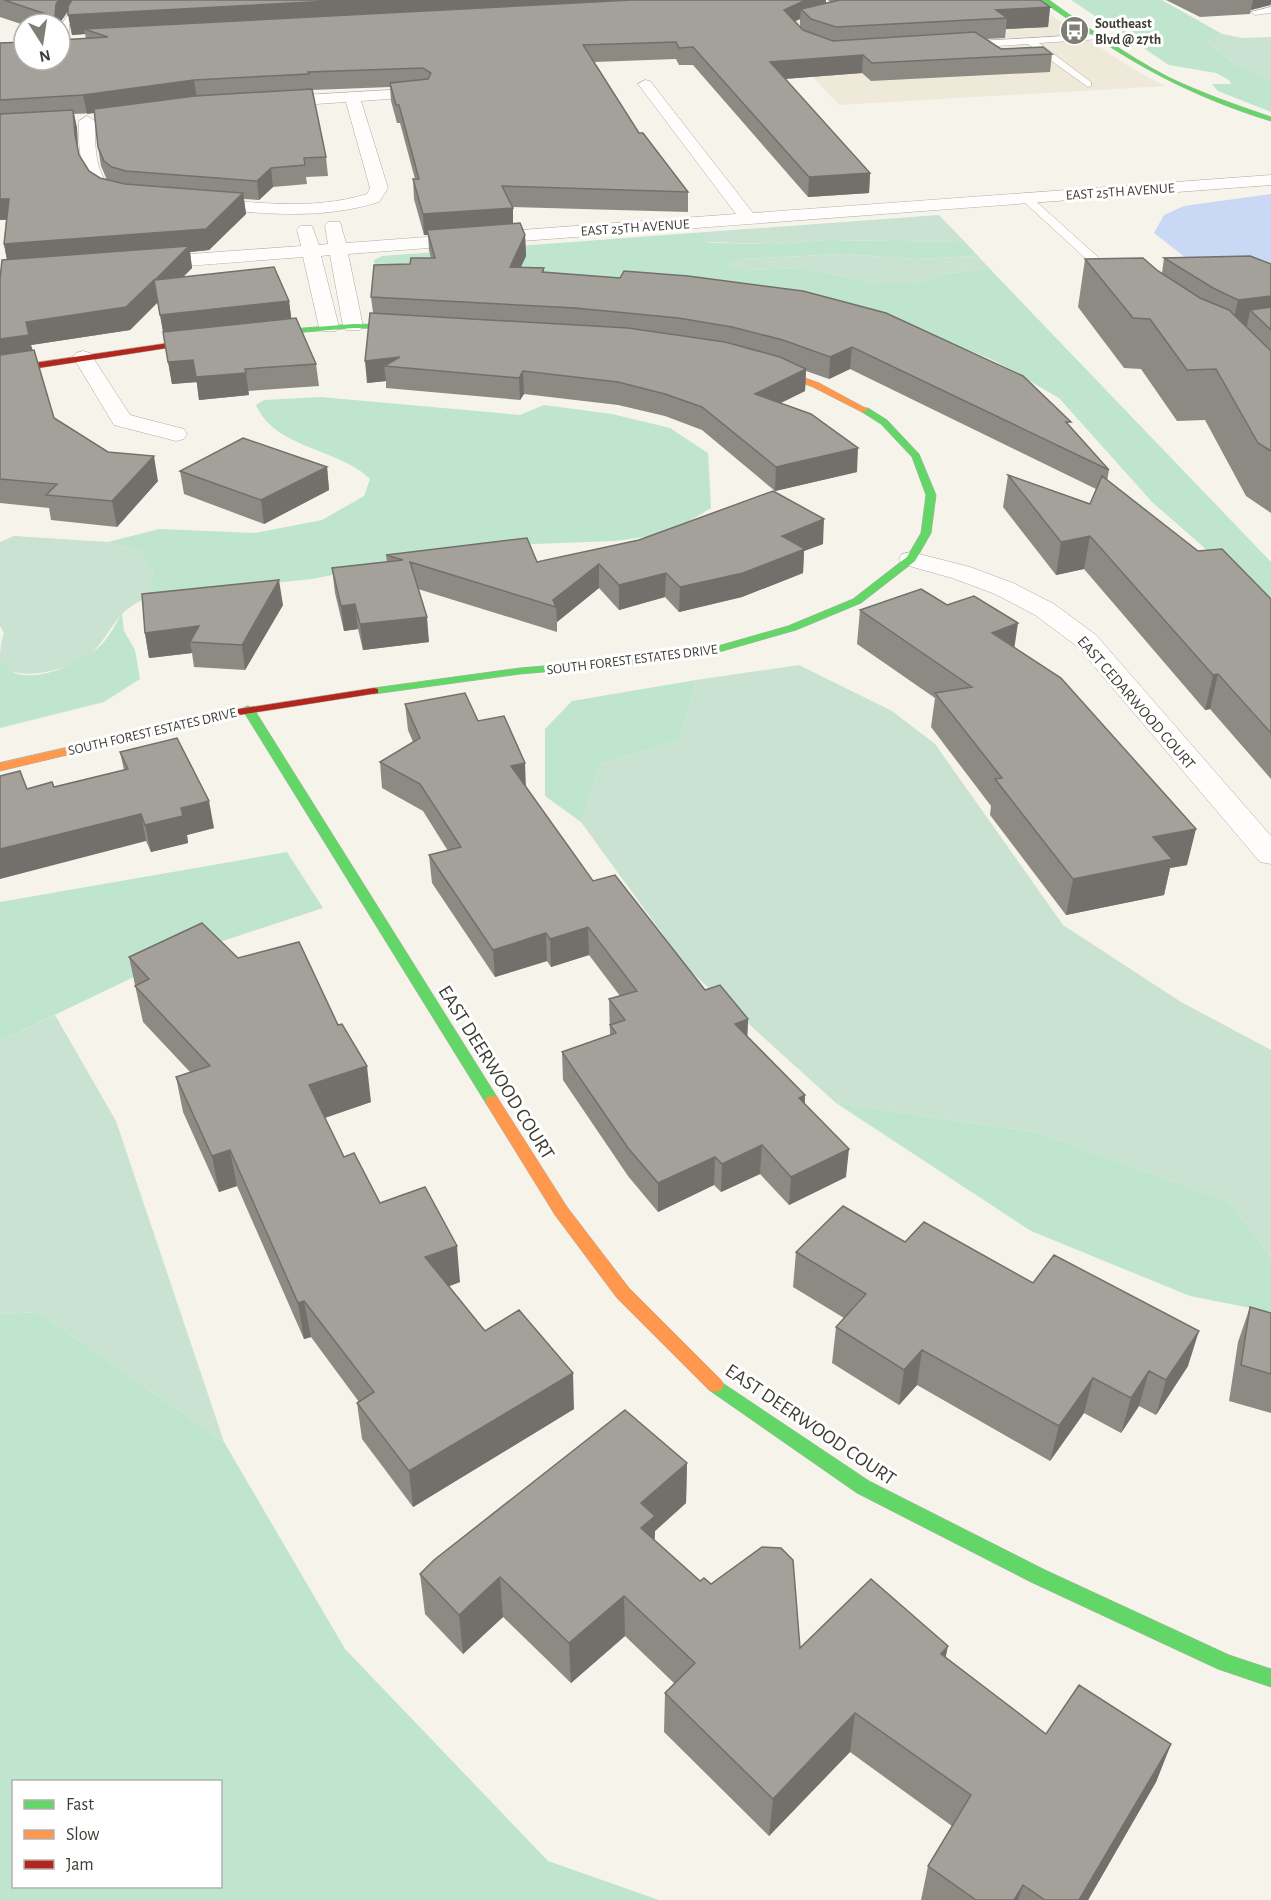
<svg xmlns="http://www.w3.org/2000/svg" width="1271" height="1900" viewBox="0 0 1271 1900" font-family="'Alegreya Sans',sans-serif">
<rect width="100%" height="100%" fill="#f6f3ea"/>
<path fill="#eee9d8" d="M1028,0l102,67 35,19 -326,19 -89,-96z"/>
<path fill="#c9e2d1" d="M1222,34l20,4 29,-1v43l-36,-16 -30,-24z
M939,215l26,27 -137,-2 -53,4 -70,-2 1,-10z
M842,254l73,5 63,-3 11,12 -44,6 -29,9h-42l-72,-15 -57,2 -21,-5 17,-6z
M14,536l94,6 33,10 12,21 -4,23c-9,5 -20,11 -27,18 -14,15 -20,33 -38,45 -15,10 -76,27 -84,1 0,-8 1,-19 4,-27l-4,-7v-84z
M799,665l93,46 43,33 128,181 118,77 90,48v207l-43,-56 -193,-69 -199,-29 -148,-134 -107,-147 19,-58 80,-24 16,-60z
M55,1015l61,106 108,321 -186,-130 -38,2v-273z"/>
<path fill="#bfe5ce" fill-rule="evenodd" d="M1071,0h91l60,34 -16,7 29,23 36,16v32l-53,-21 -6,-7h19l-2,-4 -13,-7 -47,-8z
M706,232l-1,10 10,1 60,1 53,-4 137,2 13,14 -63,3 -73,-5 -101,5 -16,6 20,5 57,-2 72,15h42l29,-9 44,-6 282,294v44l-119,-104 -93,-104 -64,-37 -91,-38 -527,-48 -3,-15 8,-4z
M321,397l199,18 24,-10 68,9 58,14 38,25 3,55 -43,26 -54,7 -135,5 -167,33 -163,17 4,-23 -12,-21 -33,-10 51,-13 96,4 67,-13 42,-24 6,-17c-31,-31 -95,-30 -114,-74l8,-5z
M122,613l2,18 11,19 5,29 -36,23 -104,26v-67c6,7 14,14 24,14 22,3 62,-14 77,-30 9,-9 15,-22 21,-32z
M696,680l-16,60 -80,24 -19,58 -36,-26v-67l27,-28z
M287,852l36,56 -143,47 -180,86v-139z
M836,1103l199,29 193,69 43,56v55l-81,-16 -159,-65z
M38,1312l186,130 121,207 203,212 111,39h-659v-586zM14,1782h206v104h-206z"/>
<path fill="#c9d8f5" d="M1271,194v87l-85,-23 -32,-25 10,-18 20,-9z"/>
<g fill="none" stroke-linecap="round" stroke-linejoin="round">
<defs>
<path id="lane" d="M78,0h8l-17,25 1,16 -7,2 -2,-18z
M1271,7v6l-16,2 -4,-3z
M1098,34l4,3 -1,2 -62,4 52,39v4l-3,1 -60,-43 -64,4 -4,-3 4,-3z
M1026,195l4,1 88,79v6h-8l-88,-81 -1,-2z"/>
<path id="street" d="M645,80l5,1 103,132 518,-38v10l-923,69 15,72 -3,4h-14l-3,-4 -13,-71 -9,1 18,71 -3,4h-14l-3,-4 -16,-70 -155,12 -7,-2 -2,-4 2,-4 7,-2 153,-11 -4,-16 3,-4h12l7,19 9,-1 -3,-18 3,-4h12l6,21 390,-29 -98,-130z
M423,88l5,2 3,3 -3,3 -67,5 27,87 -9,14c-62,19 -116,11 -180,6l-6,-1 -3,-4 3,-4 6,-1c56,4 112,13 168,-4l3,-6 -24,-86 -75,5 -8,-5 8,-5z
M87,116l8,5c0,20 -1,55 18,66 7,5 16,4 23,6l3,4 -3,4c-8,2 -16,0 -24,-2 -32,-8 -34,-51 -33,-78z
M83,351l7,2 40,62 54,14 3,5 -3,5 -8,2 -62,-16 -41,-68 3,-4z
M911,552l59,15 43,16 41,21 42,31 175,201v28l-11,-2 -182,-215 -43,-32 -40,-21 -43,-16 -50,-14 -3,-5 3,-5z"/>
<path id="fast" d="M1042,0h7c38,27 77,55 119,77 33,16 68,28 103,40v4c-66,-20 -127,-50 -183,-89 -15,-10 -32,-20 -46,-32z
M353,324l59,1 4,2 -4,2 -59,-1 -96,8 -4,-2 4,-2z
M862,408h6l19,12 32,34 17,41 -5,38 -16,28 -54,42 -65,27 -77,22 -82,12 -117,10 -146,20 -6,-3 6,-3 146,-20 117,-10 81,-12 70,-20 65,-27 54,-42 14,-24 5,-38 -14,-38 -31,-33 -19,-12z
M248,706l6,3 243,388 2,4 -2,4h-10l-245,-396z
M715,1378l154,103 176,89 184,85 42,14v18l-53,-18 -187,-87 -174,-89 -148,-103 -3,-5 3,-5z"/>
<path id="slow" d="M764,363l55,20 50,27 -7,2 -49,-25 -52,-19 -1,-2z
M226,711l4,1v4l-230,55v-8z
M492,1096l5,1 70,110 62,81 92,92 3,5 -3,5 -6,2 -6,-2 -92,-92 -62,-83 -68,-110 -2,-4 2,-4z"/>
<path id="jam" d="M209,337h3v4l-212,33v-6z
M374,688l4,1v4l-152,24 -6,-3 6,-3z"/>
</defs>
<use href="#lane" stroke="#adaaa4" stroke-width="1"/>
<use href="#street" stroke="#adaaa4" stroke-width="1"/>
<use href="#fast" stroke="#adaaa4" stroke-width="1"/>
<use href="#slow" stroke="#adaaa4" stroke-width="1"/>
<use href="#jam" stroke="#adaaa4" stroke-width="1"/>
<use href="#lane" fill="#fefdfc" fill-rule="evenodd"/>
<use href="#street" fill="#fefdfc" fill-rule="evenodd"/>
<use href="#fast" fill="#63d668" fill-rule="evenodd"/>
<use href="#slow" fill="#ff974d" fill-rule="evenodd"/>
<use href="#jam" fill="#b3261e" fill-rule="evenodd"/>
</g>
<path fill="#8d8a84" fill-rule="evenodd" d="M0,0h826l-1,3 5,-1 -2,-2h212l10,7 -2,20 -42,2 -1,9 -19,1 15,10 51,5 -2,18 -179,9 -9,-8 -77,6 85,94 -1,20 -61,4 -115,-132h-14l-3,-6 -82,3 45,71 49,59v20l-176,-5 1,17 12,11 1,21 -5,11 23,1v4l76,6 68,-2 382,151 39,43 -2,11 91,70 73,48v180l-61,-70 -5,1 -121,-141 -28,6 -53,-68 5,-32 82,29 6,-15 -246,-120 -21,10 -23,-8 -1,20 -24,12 76,69 -82,19 -73,-61 -37,-14 -47,-11 -94,-11 -4,6 -134,-12v-7l-19,2 6,-70 -2,-16 39,-33 21,-6 -2,-8 -1,-15h-4l-10,-36 -1,-20h2l-15,-56h-3l-6,-22 -1,-14 -78,3 14,67 2,19 -22,1 1,7 -34,3 -14,13 -15,-1 2,15 -37,36 -19,2 2,16 -9,9 106,24 2,17 25,46 3,22 -71,5 1,4 -50,5 -2,-18 -25,2 -14,-82 -28,28 -99,15 23,73 54,34 50,29 -41,46 -66,-7 -2,-12 -49,-5v-224l7,-19 -3,-16 2,-24h-6v-177l86,-4 -1,-5 -13,1 -4,-24 -9,13h-35v1l-24,-8zM800,19v8l-5,-6zM94,113l4,34 3,19 6,14 -7,-2 -11,-7 -10,-16 -1,-5 -1,-22 -3,-14z
M1166,0h105v5l-20,5 -1,4 -50,3z
M1164,258l107,6v249l-25,-17 -41,-76 -28,1 -36,-52 -17,-1 -46,-61 7,-48 77,14z
M327,467l2,23 -65,34 -80,-30 -4,-23z
M823,544l-19,7 -1,22 -61,24 -63,15 -14,-15 -46,13 -20,-22 -42,34v10l-139,-43 11,53 -66,8 -5,-21 -14,2 -9,-38 -3,-25 55,-6 -1,-7 151,7z
M283,605l-38,65 -51,-3 -2,-14 -43,5 -4,-25z
M860,610l155,38 172,217 -17,3 -6,27 -98,20 -76,-100 1,-9 -60,-79 4,-29 -78,-54z
M405,704l73,17 115,160 112,109 43,29 -1,17 58,59v9l41,73 -57,28 -29,-31 -39,18 -7,-7 -56,27 -30,-36 -65,-96 -1,-28 48,-17 -1,-36 11,-3 -31,-41 -38,12 -4,-6 -52,16 -63,-94 -3,-28 19,-4 -25,-40 -41,-23 -2,-26 33,-20 -5,-12z
M120,752l94,76 -27,7 1,8 -37,9 -5,-11 -119,-52 27,-2 70,-17z
M129,957l242,145 -46,16 19,39 36,46 80,79 -11,4 36,45 89,78 -161,98 -51,-68 -5,-36 2,-1 -48,-65 -7,2 -67,-153 -18,6 -36,-80 -7,-35 14,-5 -47,-50z
M905,1242l128,41 155,83 -32,49 -17,-9 -18,27 -37,-20 -34,48 -133,-76 -18,20 -67,-42 4,-36 8,-9 -51,-31 3,-35z
M1250,1307l21,6v100l-42,-12 9,-59z
M687,1463l-1,40 -31,28 -1,9 46,41 11,3 89,64 146,9 100,77 125,10 -15,38 -68,118h-167l7,-34 24,-40 -102,-74 -81,84 -105,-104 1,-39 10,-9 -50,-48 -54,47 -68,-66 -40,37 -38,-40 -5,-40z"/>
<path fill="#73706c" d="M59,0h17l-17,24h-3l-1,-7 1,-13z
M349,0h289l-554,29 1,5 -13,1 -4,-20z
M806,0h20l-1,14 -24,-5 -1,10 -17,8 1,-17z
M1253,0h18v2l-1,3 -19,5z
M1050,7l-2,20 -42,2 1,-11 -11,-8z
M863,55l-1,18 -92,7v-18z
M194,80l3,19 -110,15 -4,-19z
M73,110l4,18 1,26 -3,-19z
M271,168l2,19 -14,13 -2,-19z
M870,173l-1,20 -61,4 1,-20z
M243,193l3,21 -37,36 -19,2 2,16 -34,34 -3,-22 -147,-15 -4,-21z
M0,199h9l4,20 -13,1z
M513,208v20l-86,2 1,5h-4l-1,-21z
M525,235l1,21 -15,31 -1,-20z
M154,280l4,22 -28,28 -99,15 3,12 -34,6v-24l26,-17z
M1271,296v34l-21,-20 -7,37 -16,2 11,-49z
M289,301l3,22 -128,14 -4,-22z
M852,347l-2,22 -21,10 1,-22z
M400,357l-16,9 2,15 -19,2 -2,-22z
M193,360l4,22 -25,2 -4,-22z
M806,369l-1,22 -51,25 1,-22z
M523,371l1,23 -4,6 -1,-22z
M246,373l3,22 -50,5 -3,-23z
M858,448l-1,24 -82,19 1,-24z
M154,456l4,25 -41,46 -5,-26z
M327,467l2,23 -65,34 -3,-24z
M824,519l-1,25 -19,7 -1,22 -61,24 -63,15 1,-25 102,-51z
M1090,536l-6,33 -28,6 5,-33z
M599,564v24l-42,34 -1,-15 -3,-7z
M666,573l-1,24 -46,13v-25z
M279,580l4,25 -38,65 -3,-25z
M355,604l3,25 -14,2 -3,-25z
M427,617l2,25 -66,8 -3,-26z
M1018,623l-5,34 -21,-24z
M199,626l-9,16 2,11 -43,5 -4,-25z
M1218,674l-8,35 -5,1 8,-35z
M525,763l1,26 -15,-23z
M209,801l5,27 -27,7 1,8 -37,9 -6,-27 36,-17z
M141,814l5,27 -146,38v-30z
M1196,829l-9,36 -17,3 -6,27 -98,20 7,-36 80,-42z
M588,927l1,28 -38,12 -1,-28z
M546,933l1,28 -52,16 -2,-27z
M748,1019l-1,28 -12,-23z
M367,1066l4,36 -56,19 -6,-36z
M805,1095l-2,28 -4,-25z
M762,1145l-2,29 -39,18 1,-28z
M849,1149l-3,28 -57,28 2,-28z
M230,1150l7,36 -18,6 -7,-36z
M715,1157l-1,28 -56,27v-29z
M457,1246l3,36 -31,12 -4,-37z
M304,1301l7,36 -7,2 -6,-36z
M1199,1331l-11,35 -32,49 10,-35z
M922,1350l-5,35 -18,20 5,-35z
M1149,1371l-10,35 -18,27 10,-35z
M573,1373l1,36 -161,98 -4,-36z
M1093,1378l-9,35 -34,48 9,-35z
M687,1463l-1,40 -31,28 -1,26 -13,11v-65z
M500,1577l3,40 -40,37 -4,-39z
M624,1596l1,40 -54,47 -2,-40z
M948,1646l-8,39 1,-31z
M855,1713l-5,39 -81,84 4,-37z
M1171,1744l-15,38 -68,118h-9z
M1023,1885l-5,15h-4z"/>
<path fill="#a4a09a" stroke="#73706c" stroke-width="1.5" d="M4,0h55l-3,4 -1,13z
M72,0h277l-281,15v-9z
M631,0h175l-22,10 19,20 30,11 142,-9 26,17 42,-2 9,7 -180,9 -9,-8 -93,7 100,111 -61,4 -116,-130 -14,1 -3,-6 -93,3 56,88h4l45,59 -186,-6 11,22 -90,6 -10,-35h6l-20,-74h-3l-6,-22 38,-4 3,-6 -8,-5 -115,4 1,2 -115,6 -111,15 -83,5v-57l24,-1v18h36v-20l48,-3 -24,-8z
M840,0h200l10,7 -54,3 11,8 -171,9 -25,-8 -10,-10z
M312,89l14,68 -22,1 1,7 -34,3 -14,13 -131,-10 -14,-4 -8,-6 -6,-14 -4,-38 101,-13z
M73,110l2,25 4,20 10,16 11,7 25,6 118,9 -37,36 -202,15 5,-45h-9v-85z
M520,223l5,12 -15,32 34,1 -2,4 78,6 4,-7 64,5 115,15 83,22 137,63 48,46h-5l43,48 -257,-123 -22,10 -47,-17 -51,-13 -54,-9 -103,-10 -204,-11 3,-32 36,-1 1,-6h24l-8,-28z
M189,246l-34,34 119,-13 15,34 -129,14 -6,-35 -28,27 -100,15 3,13 -29,4v-60l2,-19z
M1250,256l21,8v32l-33,4 -25,-12 -49,-30z
M1143,258l15,13 42,27 29,12 42,41v100l-13,-8 -42,-74 -29,1 -37,-51 -17,-1 -48,-59z
M1271,307v23l-21,-20z
M370,313l258,15 97,14 55,15 26,12 -51,25 56,20 47,34 -82,19 -74,-60 -37,-13 -47,-12 -95,-11 -4,7 -135,-12 16,-9 -35,4z
M296,318l20,46 -71,5 1,4 -50,4 -3,-17 -25,2 -5,-30z
M34,350l20,68 54,34 46,4 -42,45 -66,-6 11,-11 -57,-5v-124z
M243,438l84,29 -66,33 -81,-29z
M1008,475l82,29 12,-28 96,75 24,-2 49,50v134l-53,-59 -5,1 -123,-139 -29,6z
M773,491l51,28 -42,17 23,13 -62,24 -63,14 -14,-14 -47,12 -20,-21 -46,36 3,7 -146,-45 17,55 -67,7 -5,-20 -14,2 -9,-38 71,-8 -17,-5 141,-17 10,24 102,-22z
M279,580l-37,65 -52,-3 9,-16 -54,7 -3,-39z
M921,589l26,16 27,-9 44,27 -26,10 69,45 135,151 -43,8 19,22 -99,20 -78,-100 7,-1 -67,-85 37,-6 -112,-77z
M465,693l13,28 26,-5 21,47 -14,3 82,115 22,-6 90,115 15,-5 28,34 -13,5 70,71 -6,3 50,51 -58,28 -29,-32 -40,19 -7,-7 -57,26 -30,-35 -66,-96 54,-19 -6,-8 15,-5 -16,-21 28,-8 -49,-64 -38,12 -4,-6 -53,17 -64,-95 32,-8 -41,-63 -40,-22 40,-24 -15,-34z
M177,738l32,63 -28,7 2,8 -38,9 -4,-11 -141,35v-73l20,-5 7,18 25,-7 2,5 74,-18 -8,-17z
M202,923l36,35 61,-16 39,83 4,-1 25,42 -58,19 35,72 10,-4 26,50 45,-16 32,59 -32,11 60,74 34,-21 54,63 -164,98 -52,-68 17,-11 -70,-91 -6,2 -68,-153 -18,6 -36,-79 34,-11 -75,-80 14,-7 -20,-22z
M843,1206l62,36 19,-20 109,61 21,-28 145,76 -33,49 -17,-9 -18,27 -38,-20 -34,48 -137,-76 -18,20 -68,-43 30,-33 -70,-42z
M1250,1307l21,6v61l-30,-9z
M625,1410l62,53 -46,40 14,13 -14,12 59,53 4,-3 7,6 51,-37 19,1 12,12 7,88 71,-69 77,67 -7,8 105,80 33,-49 92,59 -92,156h-34l-22,-15 -9,15h-38l-48,-34 43,-71 -116,-82 -82,86 -108,-106 30,-30 -71,-67 -55,47 -69,-66 -41,38 -39,-41 14,-14z"/>
<defs>
<symbol id="bus-disc" viewBox="-11 -11 22 22"><circle r="9.5" fill="#7f7d75" stroke="#fff"/><path d="M-5-6H5V4H4V6H2V4H-2V6H-4V4H-5ZM-3.5-4V0h7V-4ZM-3.5 1.2v1.5H-2V1.2ZM2 1.2v1.5H3.5V1.2Z" fill="#fff"/></symbol>
</defs>
<g fill-rule="evenodd">
<use href="#bus-disc" x="1058" y="14" width="33" height="33"/>
</g>
<g text-anchor="middle" stroke-width="6" stroke-linejoin="round" paint-order="stroke">
<g font-size="14" font-weight="bold" fill="#3f3d36" stroke="#fff" text-anchor="start">
<text x="1095" y="28">Southeast<tspan x="1095" dy="16">Blvd @ 27th</tspan></text>
</g>
<g font-size="14" fill="#3f3d36" stroke="#fff">
<text transform="translate(1120 191) rotate(-4)" y="5">EAST 25TH AVENUE</text>
<text transform="translate(635 227) rotate(-4)" y="5">EAST 25TH AVENUE</text>
<text transform="translate(632 659) rotate(-7)" y="5">SOUTH FOREST ESTATES DRIVE</text>
<text transform="translate(152 731) rotate(-13)" y="5">SOUTH FOREST ESTATES DRIVE</text>
</g>
<g font-size="16" fill="#3f3d36" stroke="#fff">
<text transform="translate(1137 702) rotate(49)" y="6">EAST CEDARWOOD COURT</text>
</g>
<g font-size="20" fill="#3f3d36" stroke="#fff">
<text transform="translate(497 1072) rotate(58)" y="7">EAST DEERWOOD COURT</text>
<text transform="translate(811 1424) rotate(34)" y="7">EAST DEERWOOD COURT</text>
</g>
</g>
<rect x="12" y="1780" width="210" height="108" fill="#ffffff" stroke="#b2b1af" stroke-width="1.5"/>
<rect x="24" y="1800" width="30" height="9" fill="#63d668" stroke="#b2b1af" stroke-width="1.5"/>
<text x="66" y="1810" font-size="18" fill="#3f3d36">Fast</text>
<rect x="24" y="1830" width="30" height="9" fill="#ff974d" stroke="#b2b1af" stroke-width="1.5"/>
<text x="66" y="1840" font-size="18" fill="#3f3d36">Slow</text>
<rect x="24" y="1860" width="30" height="9" fill="#b3261e" stroke="#b2b1af" stroke-width="1.5"/>
<text x="66" y="1870" font-size="18" fill="#3f3d36">Jam</text>
<g transform="translate(42 42) rotate(168)"><circle r="28" fill="#ffffff" stroke="#b2b1af" stroke-width="1.5"/>
<path d="M0-4.5L10 22L0 15L-10 22Z" fill="#7f7d75"/>
<text y="-9" font-size="16" font-weight="bold" text-anchor="middle" fill="#3f3d36">N</text>
</g>
</svg>
